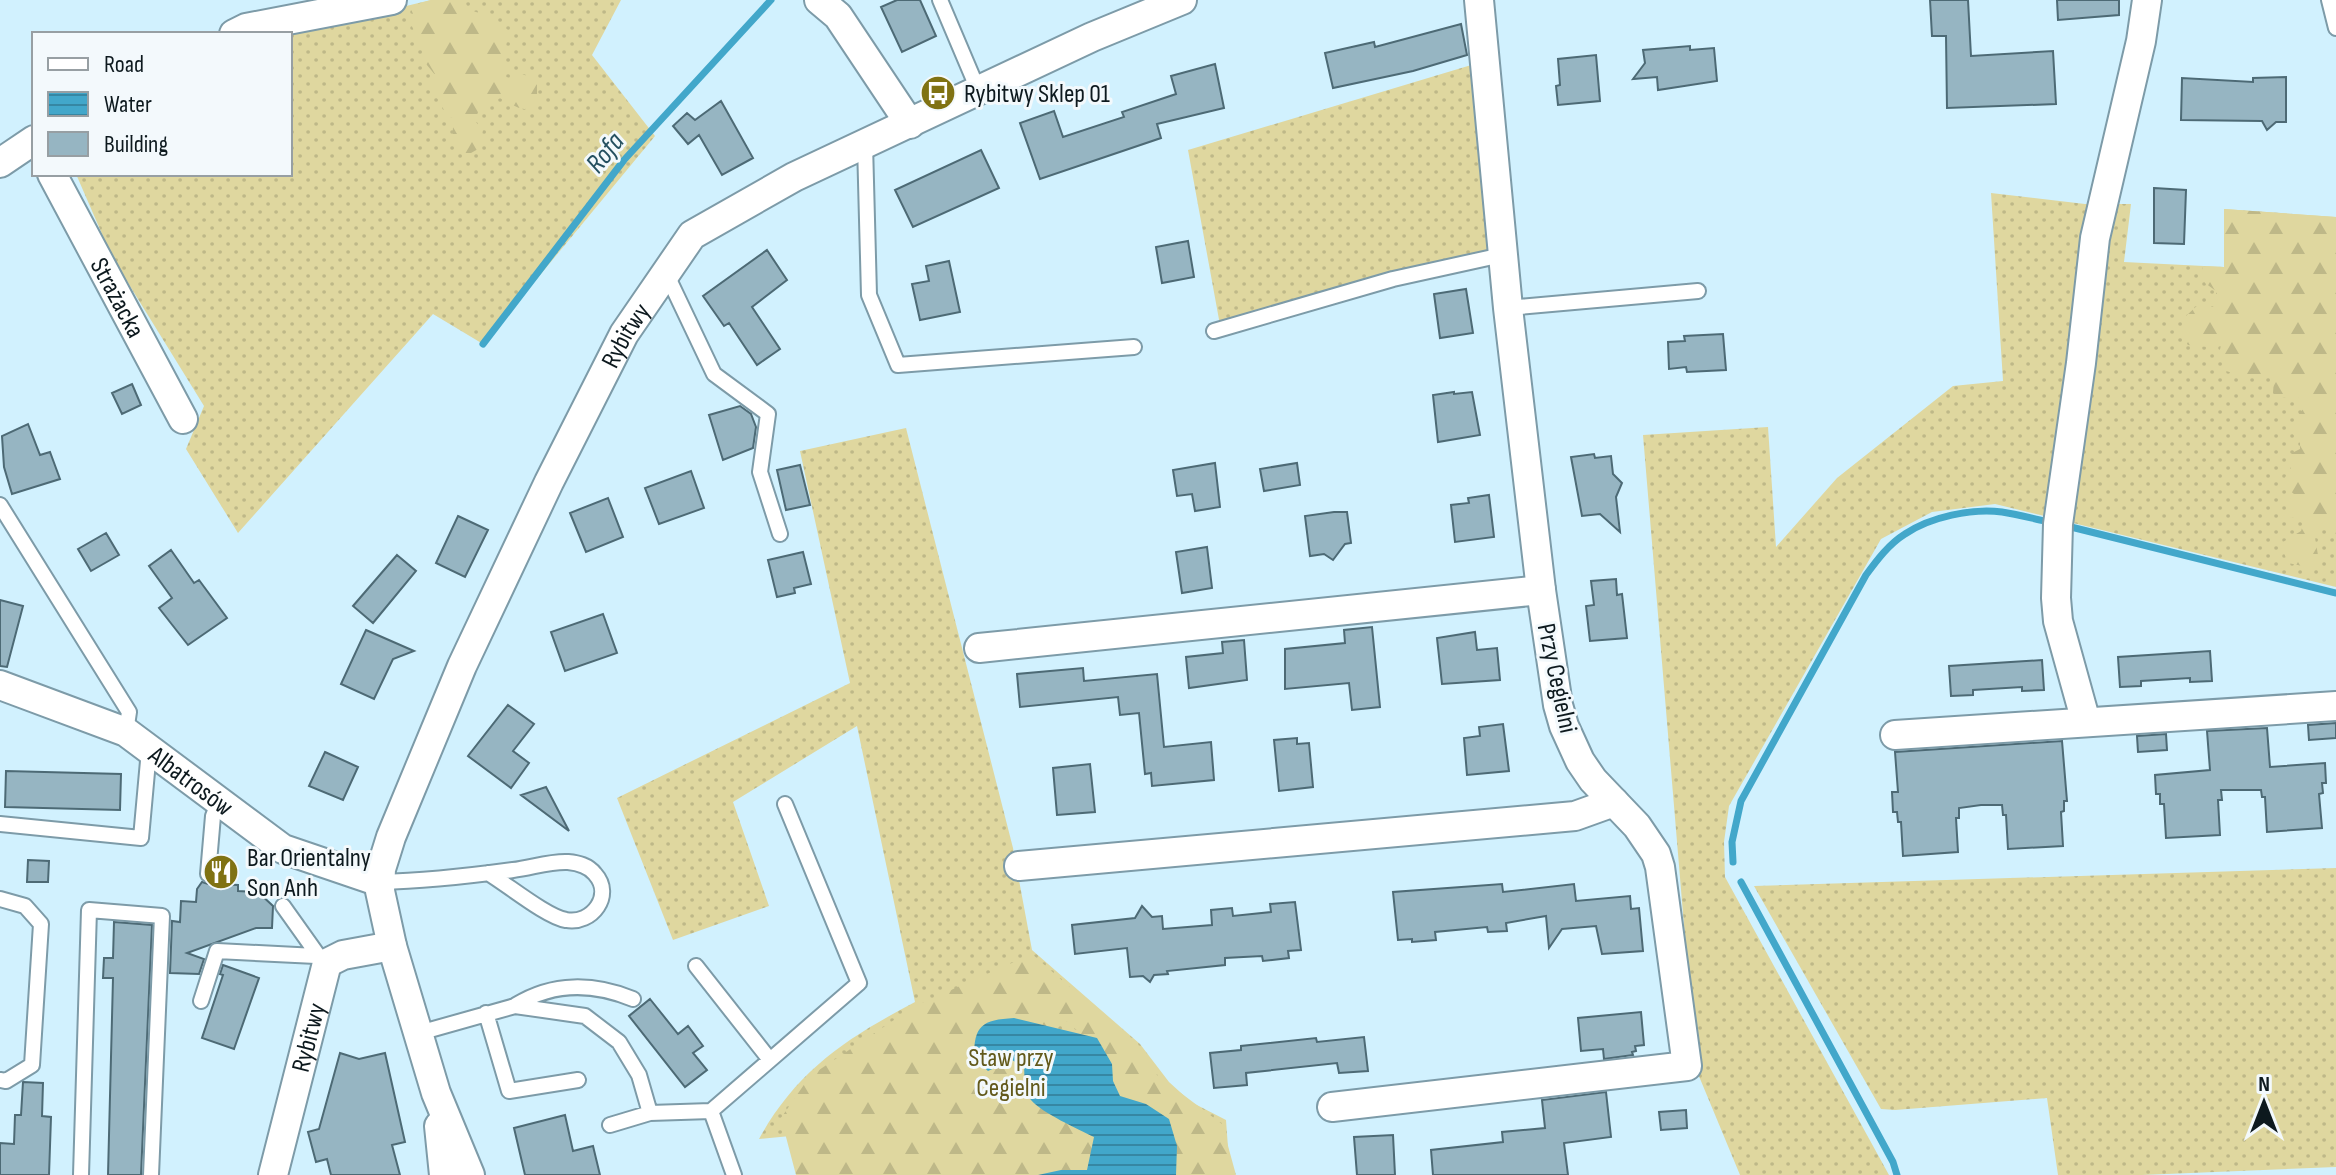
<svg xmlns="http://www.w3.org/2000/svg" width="2336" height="1175" viewBox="0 0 2336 1175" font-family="'Sofia Sans Condensed',sans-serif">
<defs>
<pattern id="grass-dots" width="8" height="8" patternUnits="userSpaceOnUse" patternTransform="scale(2)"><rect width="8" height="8" fill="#dfd79f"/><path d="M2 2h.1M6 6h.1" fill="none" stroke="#beb888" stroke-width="1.8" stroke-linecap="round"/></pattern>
<pattern id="forest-firs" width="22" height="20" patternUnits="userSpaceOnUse" patternTransform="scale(2)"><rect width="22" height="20" fill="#dfd79f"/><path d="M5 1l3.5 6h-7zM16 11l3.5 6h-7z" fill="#beb888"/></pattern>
<pattern id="water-rules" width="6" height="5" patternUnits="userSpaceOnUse" patternTransform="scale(2)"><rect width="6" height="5" fill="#42a7ca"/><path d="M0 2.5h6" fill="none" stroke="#3687a3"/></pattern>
</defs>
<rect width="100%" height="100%" fill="#d1f1fe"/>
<path fill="url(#grass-dots)" d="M431,0h190l-29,55 63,81 -172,208 -50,-30 -195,219 -52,-84 18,-43 -92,-149 -36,-83h214v-140h-38l92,-13z
M1478,63l16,188 -274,74 -32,-175z
M1991,193l94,11h46l-7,58 100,5v-58l112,8v370l-341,-83 -63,8 -51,27 -152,267 -5,36 1,35 164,298h-149l-44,-106 -53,-634 125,-8 8,120 61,-69 116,-92 50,-5z
M906,428l107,420 19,102 108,94 29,38 22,20 35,18 4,55 -429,-40 -42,4c38,-69 88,-101 156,-137l-58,-276 -124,76 36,104 -96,34 -56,-142 233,-115 -50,-232z
M2336,868v299l-194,8h-84l-11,-77 -152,12 -14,-1 -127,-223z"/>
<path fill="url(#forest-firs)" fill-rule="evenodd" d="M431,0h33l5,10 14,4 14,13 10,2 2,4 -3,12v32l7,2 7,-5 9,2 8,9v17c-12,15 -24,2 -37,-4l-21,11 -4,12 8,9 -5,19 -7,4h-9c-7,-11 -14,-22 -5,-34l-9,-2 -16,-28 4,-13 -14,-17 2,-5 -13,-30 3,-7 -4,-11z
M2224,209l112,8v317l-12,-11 -4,1 -6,8 5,29 -7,7 -24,-5 -6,-15 1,-6 18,-11 2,-6 -4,-8 -8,1 -4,-3 1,-14 6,-7 -13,-10 10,-16 -5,-4v-8l14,-7v-6l-7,-9 4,-18 9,-10 -2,-6 -7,-3 -20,1 -4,-5 1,-14 -3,-4 -35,-1 -10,-3 -1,-11 -6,-6 2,-9 -12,2 -21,-2 -7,-8 5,-11v-10l14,-13 5,-1 7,5 4,-1v-15l-11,-8 -3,-17 22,1z
M1032,954l104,91 21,30 65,49 14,51h-440l-15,-57 29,-42 105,-70zM1065,1020l44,38 -13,62 -17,10 -48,-30 3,-46z"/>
<path fill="url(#water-rules)" d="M1014,1018l83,20 15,26 1,17 7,15 26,8 23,15 8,27 -1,29h-138l23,-5h26l7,-33c-16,-8 -52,-24 -63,-37 -8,-9 -6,-22 -7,-33l-12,-7 -24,11 -14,-13c0,-33 8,-38 40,-40z"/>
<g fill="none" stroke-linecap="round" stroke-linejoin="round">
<path stroke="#42a7ca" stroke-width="7" d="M483,344l141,-184 147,-160
M2071,527l265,66
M1733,862l-1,-20 9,-41 125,-226c11,-15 23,-31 39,-41 25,-17 67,-26 97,-22 14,2 29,6 43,9
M1741,882l152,280 4,13"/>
</g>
<path fill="#96b5c2" stroke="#4d6a75" stroke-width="2" d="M897,0h23l16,36 -34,16 -21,-45z
M1930,0h38l3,56 82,-5 3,53 -109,4 -1,-72h-14z
M2057,0h62v15l-61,5z
M1461,24l6,31 -54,16 -80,17 -8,-35 49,-11 1,5z
M1690,46v4l24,-2 3,33 -59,9 -1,-13 -24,2 12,-16 -2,-13z
M1596,55l4,46 -42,4 -2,-19 4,-1 -2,-26z
M1215,64l9,44 -67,16 4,14 -121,41 -20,-56 34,-12 9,26 61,-20 -2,-5 54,-18 -5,-18z
M2286,77v45h-10l-9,8 -5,-9 -81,-1 1,-42 71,4v-4z
M721,101l32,57 -31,17 -23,-40 -11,9 -15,-18 14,-13 8,7z
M981,150l18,38 -86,39 -18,-37z
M2154,188l32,2 -2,54 -30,-1z
M1188,241l6,36 -32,6 -6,-36z
M767,250l20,30 -35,27 28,42 -23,16 -28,-42 -5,3 -21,-30z
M949,261l11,51 -40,8 -8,-36 17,-3 -3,-15z
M1466,289l7,44 -33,5 -6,-44z
M1723,334l3,36 -39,2 -1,-5 -17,2 -1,-27 17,-1 -1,-5z
M132,384l9,21 -19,9 -10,-21z
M1454,392v2l18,-2 8,43 -42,7 -5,-47z
M740,406l11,8 5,13 -3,21 -30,12 -14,-45z
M28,424l12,31 10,-3 10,27 -48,15 -8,-27 -2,-31z
M1594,454l1,4 16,-2 2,18 9,9 -6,14 4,35 -20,-18 -18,2 -11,-59z
M1215,463l5,44 -25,4 -3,-17 -15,2 -4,-26z
M1297,463l3,22 -36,6 -4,-22z
M800,465l10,40 -24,5 -9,-40z
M691,471l13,37 -45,16 -14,-36z
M1489,495l5,42 -39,5 -4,-37 18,-2 -1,-5z
M608,498l15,39 -37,15 -16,-39z
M1334,512h13l4,31 -6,1 -12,16 -9,-6 -14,2 -5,-40z
M458,516l30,14 -23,47 -29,-14z
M106,533l13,22 -28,16 -13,-22z
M1207,547l5,41 -30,5 -6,-41z
M171,550l23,33 5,-3 28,38 -39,27 -29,-37 13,-10 -23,-32z
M803,552l8,32 -17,4 1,5 -18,4 -9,-37z
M397,555l19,16 -43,52 -20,-17z
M1616,579l1,16 5,-1 5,44 -37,3 -4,-35 8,-1 -3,-24z
M0,600l23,6 -16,61 -7,-1z
M603,614l14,39 -52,18 -14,-39z
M1372,627l8,80 -28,3 -3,-27 -64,6v-40l60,-6 -1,-13z
M366,630l48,21 -21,8 -19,40 -33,-15z
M1475,632l2,18 20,-2 3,32 -58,4 -5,-46z
M1244,640l3,40 -58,8 -3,-31 37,-4 -1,-11z
M2210,651l2,30 -22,1v-4l-49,3v5l-21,1 -2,-30z
M2042,660l2,30 -22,1v-4l-49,3v5l-22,1 -2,-30z
M1083,668l1,13 73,-7 7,73 47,-5 3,38 -62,6 -1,-13 -6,1 -6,-61 -19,2 -2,-18 -98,10 -3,-33z
M508,705l26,19 -21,27 16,12 -18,25 -43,-32z
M2336,723v15l-27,2 -1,-15z
M1503,724l6,47 -42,4 -3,-37 16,-2 -1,-9z
M2267,728l3,39 55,-4 1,20h-4l1,10 -4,1 3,34 -55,4 -2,-35h-3l-1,-7h-40l1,10h-4l2,35 -54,3 -2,-34h-4v-10h-4l-1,-19 55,-5 -3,-39z
M2166,734l1,16 -29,2 -1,-16z
M1297,738v6l12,-1 4,44 -34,4 -5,-51z
M2062,741l5,60h-3v10l-3,1 2,34 -55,3 -2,-34h-3l-1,-10h-21l-22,3v10h-3l2,34 -55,4 -2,-34h-3l-1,-10h-4l-1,-20h6l-3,-40z
M325,752l33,15 -15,33 -34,-14z
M1090,764l5,48 -38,3 -4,-47z
M6,771l115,3 -1,36 -115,-3z
M546,787l23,44 -48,-36z
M28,860l21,1 -1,21h-21z
M214,881l3,3 21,1v6l20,1 15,14 -1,22h-16l-69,25 17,6 -5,15 -29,-1 2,-52 8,1 1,-21 15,1 1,-13 5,-7 6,2z
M1502,884l1,8 71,-8 2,17 54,-5 1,13 8,-1 4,43 -41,3 -6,-28 -34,3 -13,19 -3,-32 -40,7 1,8 -19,1 -1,-5 -52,5 1,8 -24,2v-3l-14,1 -5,-48z
M1295,902l6,48 -13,1 1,7 -26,3 -1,-5 -37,2v7l-58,6 1,3 -14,1 -4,7 -7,-6 -13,1 -3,-29 -52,6 -3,-29 63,-7 7,-12 10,11 10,-1 1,13 49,-4 -1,-15 21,-2 1,8 38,-4 -1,-8z
M114,922l38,3 -11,250h-33l5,-197h-10l1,-20h9z
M223,965l36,13 -25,71 -32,-11 21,-63 -3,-1z
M650,999l28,35 10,-8 15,20 -10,7 14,17 -22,17 -56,-71z
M1641,1012l3,33 -9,1 1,5 -4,1 1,3 -29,4 -1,-10 -22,2 -3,-33z
M1364,1037l4,34 -29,2 -2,-10 -91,10 1,12 -33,3 -4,-35 31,-3v-4l75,-8 1,4z
M340,1053l19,6 26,-6 20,89 -13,3 8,30h-69l-4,-16 -11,3 -8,-30 11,-3z
M23,1082l20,1 -1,33 9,1 -2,58h-49v-32l14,1 1,-29h6z
M1606,1092l5,45 -47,6 4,32h-135l-2,-25 72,-8 -1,-10 43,-4 -3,-28z
M1686,1110l1,18 -26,2 -2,-18z
M565,1115l8,36 20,-5 7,29h-75l-11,-47z
M1393,1135l2,40h-38l-3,-38z"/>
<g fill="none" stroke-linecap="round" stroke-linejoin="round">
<defs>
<path id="service" d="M940,0l39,92
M2329,0l7,28
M865,144l4,151 29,70 236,-18
M666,273l48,101 54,40 -8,58 20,62
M1508,308l190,-17
M1214,331l179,-52 109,-24
M0,505l129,207 -3,20
M0,824l141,14 8,-88
M208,874l5,-58 6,-15
M380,882c44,-1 89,-6 133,-12 18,-2 37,-9 55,-8 10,1 20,3 27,12 19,21 -3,51 -29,46 -19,-3 -58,-35 -78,-47
M0,899l25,7 16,18 -9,141 -26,16 -6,-1
M283,906l37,52
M696,966l74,94
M201,1001l16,-50 99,5
M516,1005c37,-23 78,-22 117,-6
M486,1013l23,78 69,-11
M419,1033l96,-27 70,10 34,26 20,33 11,38 61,-2 23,64
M711,1111l148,-128 -74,-179
M610,1125l40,-12
M81,1175l8,-265 73,6 -11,259"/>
<g id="minor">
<path d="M819,0l19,16 72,108"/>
<path d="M234,34l12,-6 146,-28"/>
<path d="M0,163l34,-23"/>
<path id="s1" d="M52,174l131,245"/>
<path d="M979,648l562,-58"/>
<path id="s2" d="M0,685l126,47 157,117 97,33"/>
<path d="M2086,722l-28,-101 -2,-23 2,-74 23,-161 14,-125 46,-197 6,-41"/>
<path d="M1895,735l441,-29"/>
<path d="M1019,866l556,-50 39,-14"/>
<path d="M1332,1107l355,-41 -27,-199 -4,-13 -19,-28 -44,-46 -13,-19 -16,-35 -6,-21 -17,-115 -33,-282 -29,-308"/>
<path d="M439,1126l5,49"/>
<path id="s3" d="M273,1175l54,-212 16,-8 49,-9"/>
<path id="s4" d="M470,1175l-34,-82 -44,-147 -12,-55 1,-22 10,-32 71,-171 87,-184 75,-148 68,-99 102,-58 298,-140 90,-37"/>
</g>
</defs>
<use href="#service" stroke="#7d9ba8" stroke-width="18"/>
<use href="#minor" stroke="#7d9ba8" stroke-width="32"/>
<use href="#service" stroke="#fff" stroke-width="14"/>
<use href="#minor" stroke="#fff" stroke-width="28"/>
</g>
<defs>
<symbol id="bus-disc" viewBox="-11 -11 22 22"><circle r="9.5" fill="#807213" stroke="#f3f9fc"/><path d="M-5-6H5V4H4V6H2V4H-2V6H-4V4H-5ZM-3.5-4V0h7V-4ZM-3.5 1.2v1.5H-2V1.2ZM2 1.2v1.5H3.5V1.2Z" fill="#fff"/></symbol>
<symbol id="restaurant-disc" viewBox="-11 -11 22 22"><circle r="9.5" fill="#807213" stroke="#f3f9fc"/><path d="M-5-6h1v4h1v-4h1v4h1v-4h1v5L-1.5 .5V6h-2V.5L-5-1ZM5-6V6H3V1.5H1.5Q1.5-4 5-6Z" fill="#fff"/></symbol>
</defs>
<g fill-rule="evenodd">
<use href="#bus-disc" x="918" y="73" width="40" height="40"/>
<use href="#restaurant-disc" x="201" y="852" width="40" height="40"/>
</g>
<g text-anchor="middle" stroke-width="6" stroke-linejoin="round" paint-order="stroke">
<g font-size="26" fill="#0d191e" stroke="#f3f9fc" text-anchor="start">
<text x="964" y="102">Rybitwy Sklep 01</text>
<text x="247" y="866">Bar Orientalny<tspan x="247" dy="30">Son Anh</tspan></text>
</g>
<g font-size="26" fill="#0d191e" stroke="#f3f9fc">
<text dy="9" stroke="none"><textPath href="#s1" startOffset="140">Strażacka</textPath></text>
<text dy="9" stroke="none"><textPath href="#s4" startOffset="908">Rybitwy</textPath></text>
<text transform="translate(1558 678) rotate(78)" y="9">Przy Cegielni</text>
<text dy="9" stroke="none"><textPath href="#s2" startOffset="216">Albatrosów</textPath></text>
<text dy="9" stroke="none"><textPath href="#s3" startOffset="142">Rybitwy</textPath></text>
</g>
<g font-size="26" fill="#62591b" stroke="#f3f9fc">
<text x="1011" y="1066">Staw przy<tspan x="1011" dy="30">Cegielni</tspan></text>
</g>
<g font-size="28" font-style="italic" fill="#255060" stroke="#f3f9fc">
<text transform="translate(604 152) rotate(-51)" y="10">Rofa</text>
</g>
</g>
<rect x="32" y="32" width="260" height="144" fill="#f3f9fc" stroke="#979fa3" stroke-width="2"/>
<rect x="48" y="58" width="40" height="12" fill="#ffffff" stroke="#979fa3" stroke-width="2"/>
<text x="104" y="72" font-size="24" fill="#0d191e">Road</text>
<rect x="48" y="92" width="40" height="24" fill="url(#water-rules)" stroke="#979fa3" stroke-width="2"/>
<text x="104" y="112" font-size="24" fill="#0d191e">Water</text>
<rect x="48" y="132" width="40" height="24" fill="#96b5c2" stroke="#979fa3" stroke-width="2"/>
<text x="104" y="152" font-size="24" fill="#0d191e">Building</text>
<g transform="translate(2264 1103)" stroke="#f3f9fc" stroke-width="6" paint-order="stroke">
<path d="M0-6L14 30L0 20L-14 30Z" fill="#0d191e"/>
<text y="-12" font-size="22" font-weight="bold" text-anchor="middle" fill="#0d191e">N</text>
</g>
</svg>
